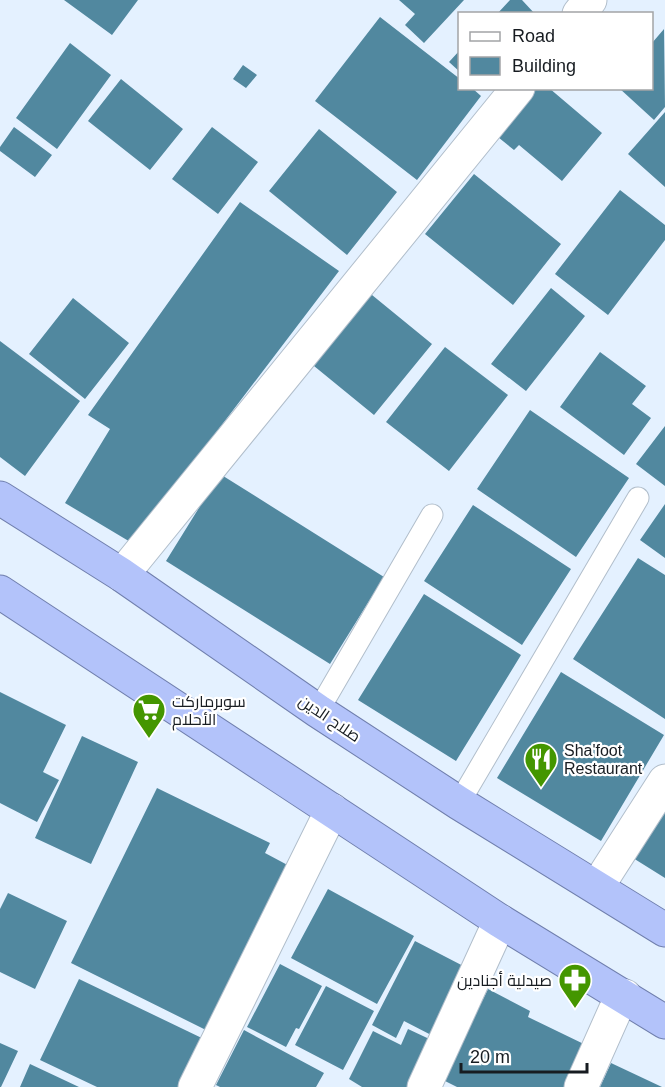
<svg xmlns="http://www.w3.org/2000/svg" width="665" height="1087" viewBox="0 0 665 1087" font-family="Helvetica,Cairo,sans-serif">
<rect width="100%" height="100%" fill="#e4f1ff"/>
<path fill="#51889f" d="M64,0h74l-26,35z
M399,0h65l-40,43 -19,-18 10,-11z
M510,0h12l13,14h-38z
M380,17l80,62v9h12l9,8 -64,84 -102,-79z
M664,29l1,78 -11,13 -35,-32h33v-45z
M70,43l41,32 -54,74 -41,-31z
M460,50v22l-11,-10z
M243,65l14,10 -11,13 -13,-9z
M121,79l62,50 -33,41 -62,-49z
M530,88h19l53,45 -40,48 -43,-36 -5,5 -21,-17z
M665,112v75l-37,-33z
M14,127l38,28 -17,22 -35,-26v-4z
M212,127l46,35 -40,52 -46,-35z
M319,129l78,63 -50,63 -78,-64z
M474,174l87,70 -48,61 -88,-71z
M620,190l45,35v15l-57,75 -53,-41z
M240,202l99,69 -207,272 -67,-40 45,-74 -22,-14z
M361,286l71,58 -58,71 -71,-58z
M551,288l34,28 -59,75 -35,-27z
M73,298l56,45 -44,56 -56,-45z
M0,341l80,60 -55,75 -25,-19z
M445,347l63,48 -59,76 -63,-49z
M600,352l46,34 -14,18 19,14 -27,37 -64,-48z
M530,410l99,68 -53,79 -99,-68z
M665,426v60l-29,-22z
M220,474l164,103 -54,87 -164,-103z
M665,504v54l-25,-18z
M473,505l98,64 -49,76 -98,-64z
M638,558l27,17v144l-92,-60z
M424,594l97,61 -65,106 -98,-61z
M561,672l103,63 -63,106 -104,-63z
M0,692l66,33 -23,47 16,8 -22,42 -37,-19z
M82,736l56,26 -47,102 -56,-26z
M157,788l113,55 -5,10 30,16 -81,165 -143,-71z
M665,811v67l-32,-20z
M328,889l86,47 -37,68 -86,-46z
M8,893l59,28 -32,68 -35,-17v-63z
M415,941l56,29 -34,68 -33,-17 -8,17 -24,-13z
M280,964l42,22 -23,43 -3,-1 -10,19 -39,-20z
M79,979l129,62 -21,46h-90l-57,-27z
M326,986l48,25 -31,59 -48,-25z
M488,989l42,22 -2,6 62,30 -19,40h-114l-14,-7z
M408,1029l32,15 -22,43h-56l-13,-8 24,-48 28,14z
M244,1030l80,43 -8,14h-96l-4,-2z
M0,1043l18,8 -17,36h-1z
M611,1063l51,24h-62z
M30,1064l49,23h-59z"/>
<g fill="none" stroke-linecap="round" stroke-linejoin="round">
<defs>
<path id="service" d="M318,711l114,-196
M459,803l179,-305"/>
<path id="minor" d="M579,14l11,-14
M122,575l396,-487
M597,887l68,-106
M195,1087l137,-277
M424,1087l76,-166
M581,1087l41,-92 3,1"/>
<path id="trunk" d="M0,498l122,77 196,136 141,92 206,127
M0,592l500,329 165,101"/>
</defs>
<use href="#service" stroke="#b1becb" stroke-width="23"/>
<use href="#minor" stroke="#b1becb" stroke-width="35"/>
<use href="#trunk" stroke="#707fad" stroke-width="35"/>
<use href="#service" stroke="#fff" stroke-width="21"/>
<use href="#minor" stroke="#fff" stroke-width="33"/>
<use href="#trunk" stroke="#b3c3fa" stroke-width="33"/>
</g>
<defs>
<symbol id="supermarket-pin" viewBox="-11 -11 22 30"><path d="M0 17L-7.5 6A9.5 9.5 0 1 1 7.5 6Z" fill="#449600" stroke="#fff"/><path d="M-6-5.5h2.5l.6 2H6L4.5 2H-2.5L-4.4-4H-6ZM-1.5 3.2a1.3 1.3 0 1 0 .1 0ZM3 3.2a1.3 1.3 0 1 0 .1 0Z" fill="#fff"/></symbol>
<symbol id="restaurant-pin" viewBox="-11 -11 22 30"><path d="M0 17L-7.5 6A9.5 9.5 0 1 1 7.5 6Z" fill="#449600" stroke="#fff"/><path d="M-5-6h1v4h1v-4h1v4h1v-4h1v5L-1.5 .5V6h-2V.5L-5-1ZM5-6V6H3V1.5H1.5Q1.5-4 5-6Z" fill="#fff"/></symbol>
<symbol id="pharmacy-pin" viewBox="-11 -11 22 30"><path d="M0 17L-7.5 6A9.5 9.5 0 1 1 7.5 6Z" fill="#449600" stroke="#fff"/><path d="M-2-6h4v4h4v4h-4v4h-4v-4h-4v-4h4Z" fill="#fff"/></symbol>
</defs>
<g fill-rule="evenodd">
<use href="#supermarket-pin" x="130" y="691" width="38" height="52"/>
<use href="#restaurant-pin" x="522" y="740" width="38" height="52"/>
<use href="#pharmacy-pin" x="556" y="961" width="38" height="52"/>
</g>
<g text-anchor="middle" stroke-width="4.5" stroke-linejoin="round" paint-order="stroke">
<g font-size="16" fill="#171c21" stroke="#fff" text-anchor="start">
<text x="172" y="707">سوبرماركت<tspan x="172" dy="18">الأحلام</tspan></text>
<text x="564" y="756">Sha'foot<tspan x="564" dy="18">Restaurant</tspan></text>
<text x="552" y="986" text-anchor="end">صيدلية أجنادين</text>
</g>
<g font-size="16" fill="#171c21" stroke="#fff">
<text transform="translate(330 718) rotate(34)" y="6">صلاح الدين</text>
</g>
</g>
<rect x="458" y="12" width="195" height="78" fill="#ffffff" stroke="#a2a4a6" stroke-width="1.5"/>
<rect x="470" y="32" width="30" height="9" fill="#ffffff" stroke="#a2a4a6" stroke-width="1.5"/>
<text x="512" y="42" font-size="18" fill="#171c21">Road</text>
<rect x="470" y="57" width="30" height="18" fill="#51889f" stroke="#a2a4a6" stroke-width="1.5"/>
<text x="512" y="72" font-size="18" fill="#171c21">Building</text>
<path d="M461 1063v9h126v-9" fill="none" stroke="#171c21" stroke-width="3"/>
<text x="470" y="1063" font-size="18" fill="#171c21" stroke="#ffffff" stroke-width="4.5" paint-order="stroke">20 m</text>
</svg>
